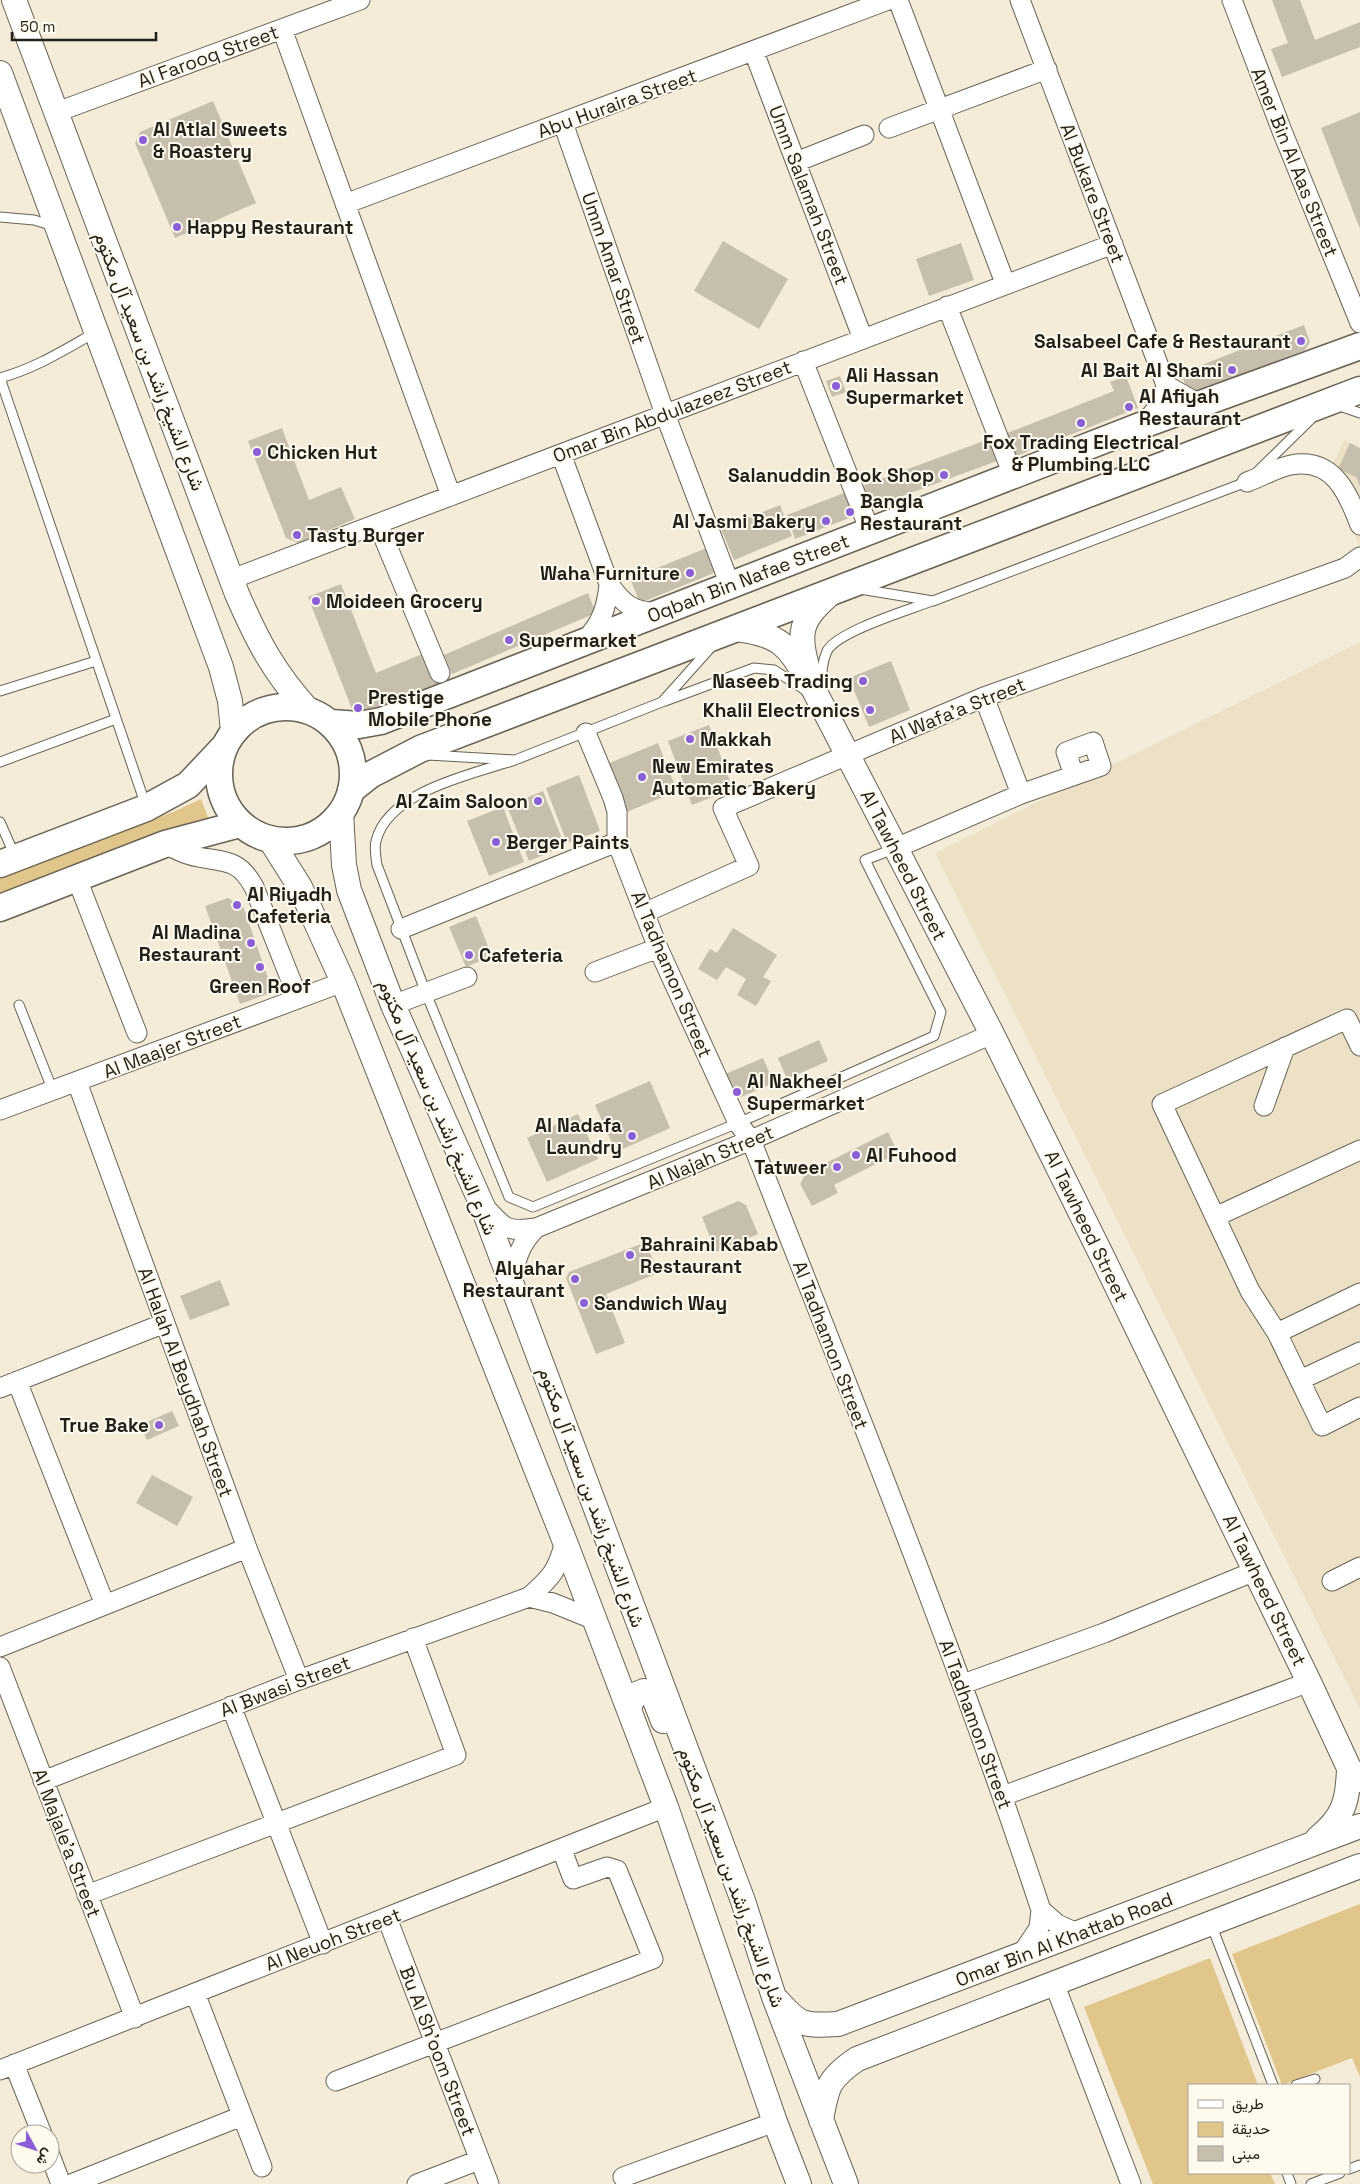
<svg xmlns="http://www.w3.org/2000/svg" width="1360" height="2184" viewBox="0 0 1360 2184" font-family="'Space Grotesk',Vazirmatn,sans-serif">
<rect width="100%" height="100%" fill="#f4ecd9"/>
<path fill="#ece1c7" d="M1344,440l16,8v100l-32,-74z
M1360,642v1067l-425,-856z"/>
<path fill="#e0c68b" d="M201,799l9,23 -29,4 -181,70v-19l173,-65z
M1360,1904v173l-8,-19 -70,27 -50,-131z
M1210,1958l48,127h-69v88h81l5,11h-122l-69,-177z"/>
<path fill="#c7bfad" d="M1272,0h28l15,40 45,-18v25l-78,30 -11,-28 17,-6z
M213,101l43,102 -81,35 -40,-95 5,-11z
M1360,112v117l-39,-101z
M723,241l65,38 -29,50 -65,-38z
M961,243l13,37 -45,16 -13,-37z
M1304,325l6,17 -5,8 -116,45 -8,-22z
M840,376l6,16 -14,5 -6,-16z
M1126,376l12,32 -124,49 -9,-23 109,-43 -4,-9z
M282,428l27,72 32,-13 14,32 -56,24 -13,-5 -38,-97z
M989,439l8,22 -127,47 -8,-22z
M1350,443l10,5v38l-4,-9 -18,-8z
M849,491l8,24 -62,24 -8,-24z
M780,505l12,31 -58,24 -13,-31z
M709,547l10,24 -79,32 -10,-24z
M341,584l35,89 51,-21 13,31 -78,31 -10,-5 -44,-112z
M588,593l8,20 -144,61 -8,-19z
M891,661l19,49 -41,17 -20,-49z
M709,725l24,64 -41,16 -24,-64z
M658,743l19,48 -50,21 -20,-48z
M579,775l21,56 -33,12 -21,-55z
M543,791l22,55 -36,15 -22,-55z
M503,807l21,55 -35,14 -22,-55z
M228,898l15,8 30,86 -33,12 -35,-98z
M476,916l16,40 -26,11 -17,-40z
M733,928l44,27 -14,22 8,4 -15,25 -19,-11 9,-16 -20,-12 -9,13 -19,-11 12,-20 7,4z
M819,1040l9,21 -41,18 -9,-21z
M763,1058l11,25 -40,17 -11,-25z
M650,1081l20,47 -54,24 -21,-47z
M578,1114l20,45 -51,23 -20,-44z
M888,1132l10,21 -64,32 4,8 -26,13 -12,-22 6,-11z
M738,1201l8,4 12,29 -42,18 -14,-35z
M646,1242l12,31 -52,21 19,49 -29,11 -30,-76 3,-6z
M220,1280l10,25 -40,15 -10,-24z
M172,1411l7,15 -32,14 -7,-15z
M152,1475l41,22 -16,29 -41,-23z"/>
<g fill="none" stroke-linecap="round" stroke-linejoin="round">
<defs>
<path id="service" d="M0,217l34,3 20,6
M0,378l146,428
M0,378c36,-10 64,-28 96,-46
M1337,405l23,8
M1258,471l55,-54
M860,589l73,12 316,-120
M821,689c0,-12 1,-27 6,-38 11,-20 82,-41 105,-50
M0,691l96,-30
M665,701l89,-33 20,2 31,20
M428,755l87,5 147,-58 51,-57
M515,760c-42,14 -127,31 -139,81 -2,7 0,17 1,24l49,128 83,204 24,10 205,-84 196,-87 7,-24 -76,-152 31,-12
M0,762l116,-43
M0,822l15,34
M19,1005l34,86
M1211,1924l62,161
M1296,2085l19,-6
M1349,2169l11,-4
M1287,2173l4,11
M1311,2184l29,-11"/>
<path id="minor" d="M898,0l107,283
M1020,0l146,385c-3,17 -11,28 -24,39
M1232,0l50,131 78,192
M282,29l169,467
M754,52l109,287
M57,112l303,-112
M563,123l102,291 65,171
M889,128l158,-59
M796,162l68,-27
M345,204l543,-204
M947,306l66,169
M803,361l67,170
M1166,385l35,20
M561,454l48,130c15,21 23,27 48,29
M1247,482c14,-5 29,-14 44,-17 42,-8 57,28 69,60
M378,524l62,149
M232,579l881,-335
M584,641c17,-16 23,-34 25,-57
M984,697l37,97
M586,733l27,65 4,14v30l41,106 80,175 13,17c100,255 204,510 290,770l-2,18 -18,27
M165,844c11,6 21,11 33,13 27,5 41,2 56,30l44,111
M896,848l125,-54 80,-28 -8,-24 -27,10 8,23
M77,879l60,154
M644,913l105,-47 -26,-58 261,-111 361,-129 15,-11
M401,929l216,-87
M595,972l63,-24
M393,1005l74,-28
M1360,1046l-13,-27 -185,85 88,187 27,42 45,93 38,-19
M77,1082l170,466 52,132
M1264,1106l21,-59
M0,1110l343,-128
M485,1207c20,22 21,25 51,21l215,-88 241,-106
M1215,1217l145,-67
M511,1281c6,-23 8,-36 25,-53
M1277,1333l83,-40
M1300,1380l60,-28
M17,1381l88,224
M0,1388l165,-65
M1332,1581l28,-14
M529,1597l24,6 42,17
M0,1647l247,-99
M0,1667l135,351
M963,1684l141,-51 151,-62
M231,1706l92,238
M43,1781l256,-101 230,-83c23,-20 28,-26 36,-55
M1003,1796l306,-114
M87,1895l369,-140 -43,-117
M1041,1910l16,14 20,9
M387,1918l102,266
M1054,1983l77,201
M195,1993l67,174
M14,2064l28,70
M0,2070l666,-263
M336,2081l317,-122 -36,-89 -10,-3 -34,12 -11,-29
M50,2155l11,29
M623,2177l152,-55
M71,2184l171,-68
M417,2184l62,-24"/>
<path id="tertiary" d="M14,0l223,594c21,48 36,77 71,116
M0,73l221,594 9,34 3,30
M736,629c50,6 53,20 78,61l178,344 110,222 207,426 40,86 11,12
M809,674c-12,-43 -10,-53 23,-82
M341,812l3,53 5,25 44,115 89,200 261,696 31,96 72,187
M271,841l29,46 43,95 222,560 101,265 109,315 24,62
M629,1709l5,-14 10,-4 10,7 9,23
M1318,1838c26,-21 30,-37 31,-70
M778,2001c22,25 27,25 60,23l522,-198
M821,2120c6,-34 7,-41 36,-61l503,-193"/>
<path id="secondary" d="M219 774a67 67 0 1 1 134 0a67 67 0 1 1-134 0Z
M331,723l28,2 22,-4 759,-295 220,-80
M351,790l19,-15 50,-26 940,-359
M0,864l146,-56 42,-23 35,-37
M0,908l165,-64 75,-20"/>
</defs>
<use href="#service" stroke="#696252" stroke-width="11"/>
<use href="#minor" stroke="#696252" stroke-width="21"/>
<use href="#tertiary" stroke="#696252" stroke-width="26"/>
<use href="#secondary" stroke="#696252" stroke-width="29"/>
<use href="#service" stroke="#fff" stroke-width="9"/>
<use href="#minor" stroke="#fff" stroke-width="19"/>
<use href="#tertiary" stroke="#fff" stroke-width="24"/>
<use href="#secondary" stroke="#fff" stroke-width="26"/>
</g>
<g fill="#895ed7" stroke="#fffaee" stroke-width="2">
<circle cx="143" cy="140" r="5"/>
<circle cx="177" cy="227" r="5"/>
<circle cx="1301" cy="341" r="5"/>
<circle cx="1232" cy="370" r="5"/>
<circle cx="836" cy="386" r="5"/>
<circle cx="1129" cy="407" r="5"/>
<circle cx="1081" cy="423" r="5"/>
<circle cx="257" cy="452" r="5"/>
<circle cx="944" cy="475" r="5"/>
<circle cx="850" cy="512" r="5"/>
<circle cx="826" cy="521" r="5"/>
<circle cx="297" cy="535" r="5"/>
<circle cx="690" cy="573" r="5"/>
<circle cx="316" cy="601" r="5"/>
<circle cx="509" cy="640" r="5"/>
<circle cx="863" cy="681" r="5"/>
<circle cx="358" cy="708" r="5"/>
<circle cx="870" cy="710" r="5"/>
<circle cx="690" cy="739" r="5"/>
<circle cx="642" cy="777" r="5"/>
<circle cx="538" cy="801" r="5"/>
<circle cx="496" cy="842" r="5"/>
<circle cx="237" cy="905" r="5"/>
<circle cx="251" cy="943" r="5"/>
<circle cx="469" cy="955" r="5"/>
<circle cx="260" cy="967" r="5"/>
<circle cx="737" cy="1092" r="5"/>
<circle cx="632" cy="1136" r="5"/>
<circle cx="856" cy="1155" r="5"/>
<circle cx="837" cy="1167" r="5"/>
<circle cx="630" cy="1255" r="5"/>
<circle cx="575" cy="1279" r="5"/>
<circle cx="584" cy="1303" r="5"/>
<circle cx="159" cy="1425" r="5"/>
</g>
<g text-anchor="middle" stroke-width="4" stroke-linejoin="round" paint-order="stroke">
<g font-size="19" fill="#221f18" stroke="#fffaee">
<text transform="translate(208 56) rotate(-20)" y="7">Al Farooq Street</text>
<text transform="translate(617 103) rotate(-20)" y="7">Abu Huraira Street</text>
<text transform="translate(1295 162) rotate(68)" y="7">Amer Bin Al Aas Street</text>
<text transform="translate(1093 193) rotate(69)" y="7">Al Bukare Street</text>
<text transform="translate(809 195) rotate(69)" y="7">Umm Salamah Street</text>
<text transform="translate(614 268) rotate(71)" y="7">Umm Amar Street</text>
<text transform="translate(150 361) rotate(69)" y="7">شارع الشيخ راشد بن سعيد آل مكتوم</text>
<text transform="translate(672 411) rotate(-21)" y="7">Omar Bin Abdulazeez Street</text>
<text transform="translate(748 578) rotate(-21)" y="7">Oqbah Bin Nafae Street</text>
<text transform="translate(957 710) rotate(-22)" y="7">Al Wafa'a Street</text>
<text transform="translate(904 865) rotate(63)" y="7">Al Tawheed Street</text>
<text transform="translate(672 974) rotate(67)" y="7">Al Tadhamon Street</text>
<text transform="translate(172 1046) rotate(-21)" y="7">Al Maajer Street</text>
<text transform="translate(438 1107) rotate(67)" y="7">شارع الشيخ راشد بن سعيد آل مكتوم</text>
<text transform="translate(710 1157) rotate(-23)" y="7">Al Najah Street</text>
<text transform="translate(1087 1226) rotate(64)" y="7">Al Tawheed Street</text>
<text transform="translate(831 1345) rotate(69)" y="7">Al Tadhamon Street</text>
<text transform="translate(186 1382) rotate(70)" y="7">Al Halah Al Beydhah Street</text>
<text transform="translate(592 1497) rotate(70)" y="7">شارع الشيخ راشد بن سعيد آل مكتوم</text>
<text transform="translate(1265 1590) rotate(64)" y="7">Al Tawheed Street</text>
<text transform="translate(285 1686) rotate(-21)" y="7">Al Bwasi Street</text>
<text transform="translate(976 1724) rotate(70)" y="7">Al Tadhamon Street</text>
<text transform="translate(67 1843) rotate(69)" y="7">Al Majale'a Street</text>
<text transform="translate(732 1877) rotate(70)" y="7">شارع الشيخ راشد بن سعيد آل مكتوم</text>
<text transform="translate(333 1939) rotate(-21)" y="7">Al Neuoh Street</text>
<text transform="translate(1064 1939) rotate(-21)" y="7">Omar Bin Al Khattab Road</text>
<text transform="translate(438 2051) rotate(69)" y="7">Bu Al Sh'oom Street</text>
</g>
<g font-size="19" font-weight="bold" fill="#221f18" stroke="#fffaee" text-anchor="start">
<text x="153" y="136">Al Atlal Sweets<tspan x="153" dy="22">&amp; Roastery</tspan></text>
<text x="187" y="234">Happy Restaurant</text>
<text x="1291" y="348" text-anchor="end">Salsabeel Cafe &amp; Restaurant</text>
<text x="1222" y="377" text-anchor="end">Al Bait Al Shami</text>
<text x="846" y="382">Ali Hassan<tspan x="846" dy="22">Supermarket</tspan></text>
<text x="1139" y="403">Al Afiyah<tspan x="1139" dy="22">Restaurant</tspan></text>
<text x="1081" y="449" text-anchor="middle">Fox Trading Electrical<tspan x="1081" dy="22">&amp; Plumbing LLC</tspan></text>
<text x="267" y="459">Chicken Hut</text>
<text x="934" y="482" text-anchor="end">Salanuddin Book Shop</text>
<text x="860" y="508">Bangla<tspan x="860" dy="22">Restaurant</tspan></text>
<text x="816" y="528" text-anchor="end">Al Jasmi Bakery</text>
<text x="307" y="542">Tasty Burger</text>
<text x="680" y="580" text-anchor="end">Waha Furniture</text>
<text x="326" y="608">Moideen Grocery</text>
<text x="519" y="647">Supermarket</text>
<text x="853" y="688" text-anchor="end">Naseeb Trading</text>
<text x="368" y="704">Prestige<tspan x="368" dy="22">Mobile Phone</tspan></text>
<text x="860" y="717" text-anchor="end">Khalil Electronics</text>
<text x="700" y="746">Makkah</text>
<text x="652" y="773">New Emirates<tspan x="652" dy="22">Automatic Bakery</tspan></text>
<text x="528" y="808" text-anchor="end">Al Zaim Saloon</text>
<text x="506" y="849">Berger Paints</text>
<text x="247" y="901">Al Riyadh<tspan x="247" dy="22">Cafeteria</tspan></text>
<text x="241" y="939" text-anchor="end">Al Madina<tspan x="241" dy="22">Restaurant</tspan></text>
<text x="479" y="962">Cafeteria</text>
<text x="260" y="993" text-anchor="middle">Green Roof</text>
<text x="747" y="1088">Al Nakheel<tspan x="747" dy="22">Supermarket</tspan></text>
<text x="622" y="1132" text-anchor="end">Al Nadafa<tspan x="622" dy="22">Laundry</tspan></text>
<text x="866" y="1162">Al Fuhood</text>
<text x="827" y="1174" text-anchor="end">Tatweer</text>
<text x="640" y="1251">Bahraini Kabab<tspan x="640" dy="22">Restaurant</tspan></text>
<text x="565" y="1275" text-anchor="end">Alyahar<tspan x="565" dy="22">Restaurant</tspan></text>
<text x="594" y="1310">Sandwich Way</text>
<text x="149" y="1432" text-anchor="end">True Bake</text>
</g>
</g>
<rect x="1188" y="2084" width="162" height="90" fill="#fffaee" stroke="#a7a298"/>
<rect x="1198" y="2100" width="25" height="8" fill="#ffffff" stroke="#a7a298"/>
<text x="1232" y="2109" font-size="15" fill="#221f18">طريق</text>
<rect x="1198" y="2122" width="25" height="15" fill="#e0c68b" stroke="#a7a298"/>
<text x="1232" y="2134" font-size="15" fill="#221f18">حديقة</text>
<rect x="1198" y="2146" width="25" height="15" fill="#c7bfad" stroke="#a7a298"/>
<text x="1232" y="2159" font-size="15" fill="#221f18">مبنى</text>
<g transform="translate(35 2149) rotate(130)"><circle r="24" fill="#fffaee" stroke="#a7a298"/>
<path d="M0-4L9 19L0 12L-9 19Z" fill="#895ed7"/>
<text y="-8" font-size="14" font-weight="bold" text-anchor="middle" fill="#221f18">ش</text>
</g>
<path d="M12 32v8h144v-8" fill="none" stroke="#221f18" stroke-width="2.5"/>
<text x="20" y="32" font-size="15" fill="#221f18" stroke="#fffaee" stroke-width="4" paint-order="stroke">50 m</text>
</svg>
